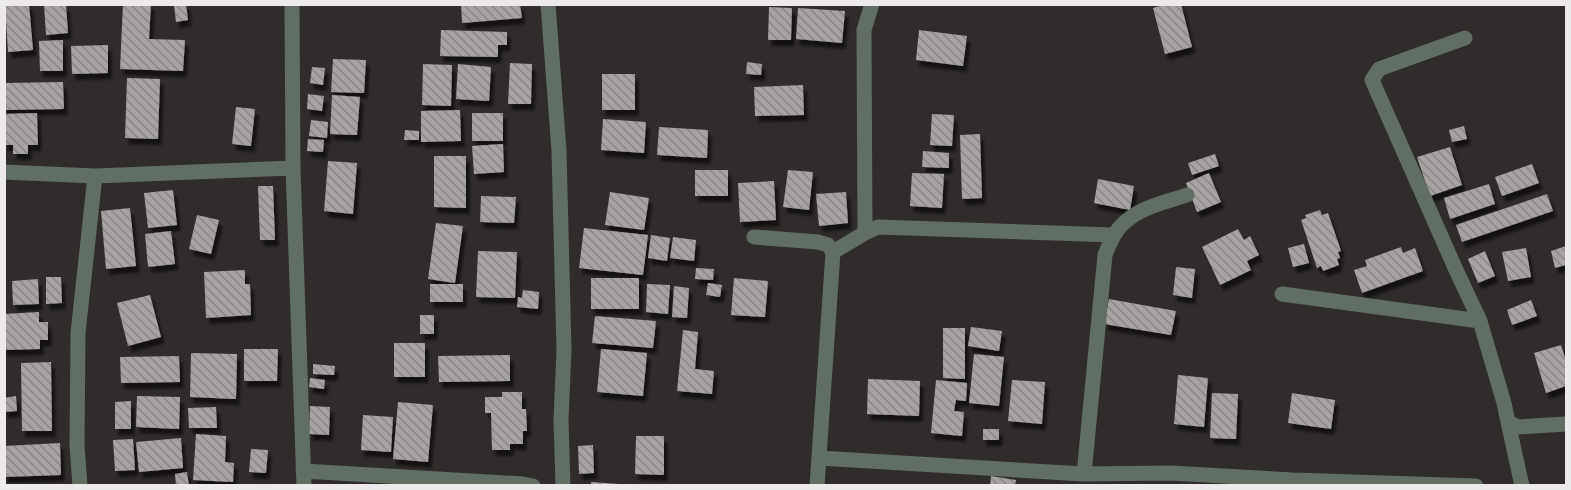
<svg xmlns="http://www.w3.org/2000/svg" width="1571" height="490" viewBox="0 0 1571 490" font-family="Roboto,sans-serif">
<defs>
<pattern id="building-back-hatch" width="6" height="6" patternUnits="userSpaceOnUse" patternTransform="scale(1.5)"><rect width="6" height="6" fill="#a7a3a3"/><path d="M-1 5l2 2M0 0l6 6M5-1l2 2" fill="none" stroke="#8a8787"/></pattern>
<filter id="shadow"><feDropShadow dx="3.5" dy="6" stdDeviation="1.5" flood-color="#0009"/></filter>
</defs>
<rect width="100%" height="100%" fill="#2f2c2b"/>
<path fill="url(#building-back-hatch)" filter="url(#shadow)" d="M29,4l4,46 -25,2 -3,-46z
M123,4h28l-2,35 36,1 -2,31 -63,-2z
M186,4l2,16 -12,2 -2,-17z
M461,4h59l2,14 -60,5z
M1166,4h15l11,43 -27,7 -12,-46z
M44,5h22l2,28 -22,2z
M769,7l23,1 -1,32h-23z
M798,8l47,3 -3,32 -46,-4z
M441,30l66,2v13h-9v12l-58,-1z
M919,30l48,6 -4,30 -47,-6z
M63,40v31h-23l-1,-30z
M108,45v28l-36,1 -1,-28z
M333,59l33,1 -2,33 -33,-1z
M747,62l15,2 -1,11 -15,-1z
M510,63l22,1 -1,40h-23z
M423,64l29,1 -1,41 -29,-1z
M458,64l33,3 -2,34 -33,-2z
M312,67l13,1 -2,17 -13,-2z
M602,74h33v36h-33z
M127,78l33,1 -2,60 -33,-1z
M63,82l1,27 -60,1v-27z
M803,85l1,30 -49,1 -1,-29z
M308,94l16,2 -2,15 -15,-2z
M332,95l28,2 -3,38 -27,-1z
M236,107l19,2 -4,37 -19,-2z
M460,110l1,31 -40,1v-31z
M37,113l1,32h-10v9h-15v-9h-9v-31z
M472,113h31v28h-31z
M932,114l22,1 -2,31 -22,-1z
M603,119l43,3 -2,31 -43,-3z
M311,120l17,2 -1,16 -18,-2z
M1464,126l3,13 -15,3 -3,-12z
M659,127l49,3 -1,28 -50,-3z
M405,130l14,1v9h-15z
M980,134l2,64 -20,1 -2,-64z
M308,139l16,1 -1,12 -16,-1z
M503,144l1,28 -30,2 -2,-28z
M1450,147l12,38 -32,11 -13,-39z
M923,151l26,2v15l-27,-1z
M1215,154l4,12 -27,9 -4,-12z
M434,156h32v52l-32,-1z
M328,161l29,2 -4,51 -29,-3z
M1532,164l7,19 -37,13 -7,-19z
M695,170h33v26h-33z
M788,170l25,2 -4,38 -26,-3z
M912,173l32,1 -2,34 -32,-2z
M1209,173l12,29 -24,10 -11,-29z
M1098,179l36,7 -4,24 -36,-7z
M774,181l2,39 -36,2 -2,-39z
M1489,184l6,20 -45,15 -6,-21z
M258,186h15l2,54h-15z
M173,190l4,35 -29,3 -4,-35z
M610,192l39,6 -5,32 -39,-5z
M846,192l2,31 -29,3 -3,-32z
M1547,194l6,17 -91,31 -6,-17z
M481,196l35,1 -2,26 -34,-1z
M130,208l6,58 -30,3 -5,-58z
M1320,210l2,5 6,-2 13,38 -3,1 2,6 -3,1 2,6 -16,6 -2,-5 -4,2 -16,-48 5,-2 -1,-3z
M197,215l22,5 -8,34 -22,-5z
M436,223l27,3 -8,57 -27,-4z
M584,228l64,7 -5,40 -64,-7z
M1238,229l6,11 6,-4 9,19 -12,6 4,9 -31,15 -18,-38z
M171,231l4,33 -27,3 -3,-33z
M651,235l19,3 -3,23 -19,-3z
M673,237l23,3 -2,21 -24,-3z
M1304,244l5,19 -16,4 -5,-19z
M1566,246v19l-11,3 -4,-17z
M1401,247l2,6 12,-5 8,23 -61,22 -8,-23 13,-4 -2,-6z
M1526,248l5,29 -23,4 -6,-29z
M478,251l39,1 -2,46 -39,-1z
M1485,251l10,25 -17,7 -10,-24z
M1176,267l19,2 -3,29 -19,-3z
M696,268l18,1 -1,11 -18,-1z
M245,270v14h5l1,31 -45,3 -2,-46z
M46,277h15l1,26 -16,1z
M591,278h48v31h-48z
M734,278l34,3 -3,36 -34,-2z
M38,279l1,25 -26,1 -1,-24z
M708,283l14,2 -2,12 -14,-2z
M430,284h33v18h-33z
M647,284l23,1 -2,29 -22,-2z
M674,286l15,2 -2,30 -15,-1z
M523,290l16,2 -1,17 -21,-2 1,-10 4,1z
M150,295l11,42 -33,9 -11,-43z
M1109,299l67,12 -5,24 -67,-11z
M1531,300l6,16 -25,9 -5,-15z
M39,312v10h9v18h-8v9l-36,1v-36z
M420,315h14v19h-14z
M595,316l61,5 -3,27 -61,-5z
M971,327l31,4 -3,20 -31,-5z
M943,328h22v51l-22,-1z
M683,330l15,2 -3,37 19,2 -2,23 -35,-3z
M394,343h31v34h-31z
M1561,345l5,16v25l-20,7 -12,-40z
M244,349h34l-1,32h-33z
M601,349l46,4 -4,43 -46,-4z
M191,353l46,1 -1,45 -46,-2z
M974,354l30,3 -5,49 -30,-3z
M510,355v26l-71,1 -1,-26z
M179,356l1,26 -59,1 -1,-26z
M51,362l1,69h-30l-1,-68z
M313,364l22,2 -1,9 -21,-1z
M1178,375l30,3 -4,49 -30,-3z
M310,378l15,2 -1,9 -15,-2z
M868,379l52,2 -1,35 -52,-2z
M936,380l31,3 -1,18 -10,-1 -2,11 10,1 -2,24 -31,-3z
M1012,380l33,2 -3,42 -34,-3z
M502,392h20v17h4l1,22h-4v13h-13v6h-18l-1,-37h-6v-16h17z
M1212,393l26,1 -2,45 -26,-1z
M1292,393l43,7 -4,29 -43,-6z
M16,396l1,15 -13,1v-14z
M137,396l43,1 -1,32 -43,-2z
M131,401v28h-16v-27z
M398,402l35,3 -5,57 -35,-3z
M310,406l20,1 -1,28 -20,-1z
M216,407l1,21h-28l-1,-20z
M363,415l30,2 -2,35 -30,-2z
M983,429h16v11h-16z
M196,434l30,2 -1,26 9,1 -1,19 -40,-2z
M636,436h28v39l-29,-1z
M181,438l2,30 -44,4 -3,-30z
M133,439l2,31 -20,1 -2,-31z
M60,443l1,32 -57,2v-31z
M593,445l1,28 -15,1 -1,-28z
M251,449l17,1 -2,23 -17,-1z
M187,472l2,14h-13l-1,-12z
M991,476l25,4 -1,6h-25z
M591,482l28,2v2h-28z"/>
<g fill="none" stroke-linecap="round" stroke-linejoin="round">
<path stroke="#606e64" stroke-width="15" d="M292,4l1,164 11,318
M548,4l11,147 5,199 -3,70 2,66
M1465,38l-86,31 -7,11 84,190 24,51 24,82 4,19 10,5 48,-3
M4,172l91,4 198,-8
M865,233l-1,-203 8,-26
M754,237l64,5 10,3 5,7 -16,234
M833,252l32,-19 13,-6 236,8
M1282,294l198,27
M1508,422l14,64
M819,458l265,16 87,-1 122,7 183,6
M303,471l220,13 10,2
M1084,474l21,-219c5,-12 10,-25 20,-33 16,-15 41,-20 62,-27
M80,486l-3,-41 1,-112 17,-157"/>
</g>
<rect width="1571" height="490" fill="none" stroke="#eceaea" stroke-width="12"/>
</svg>
